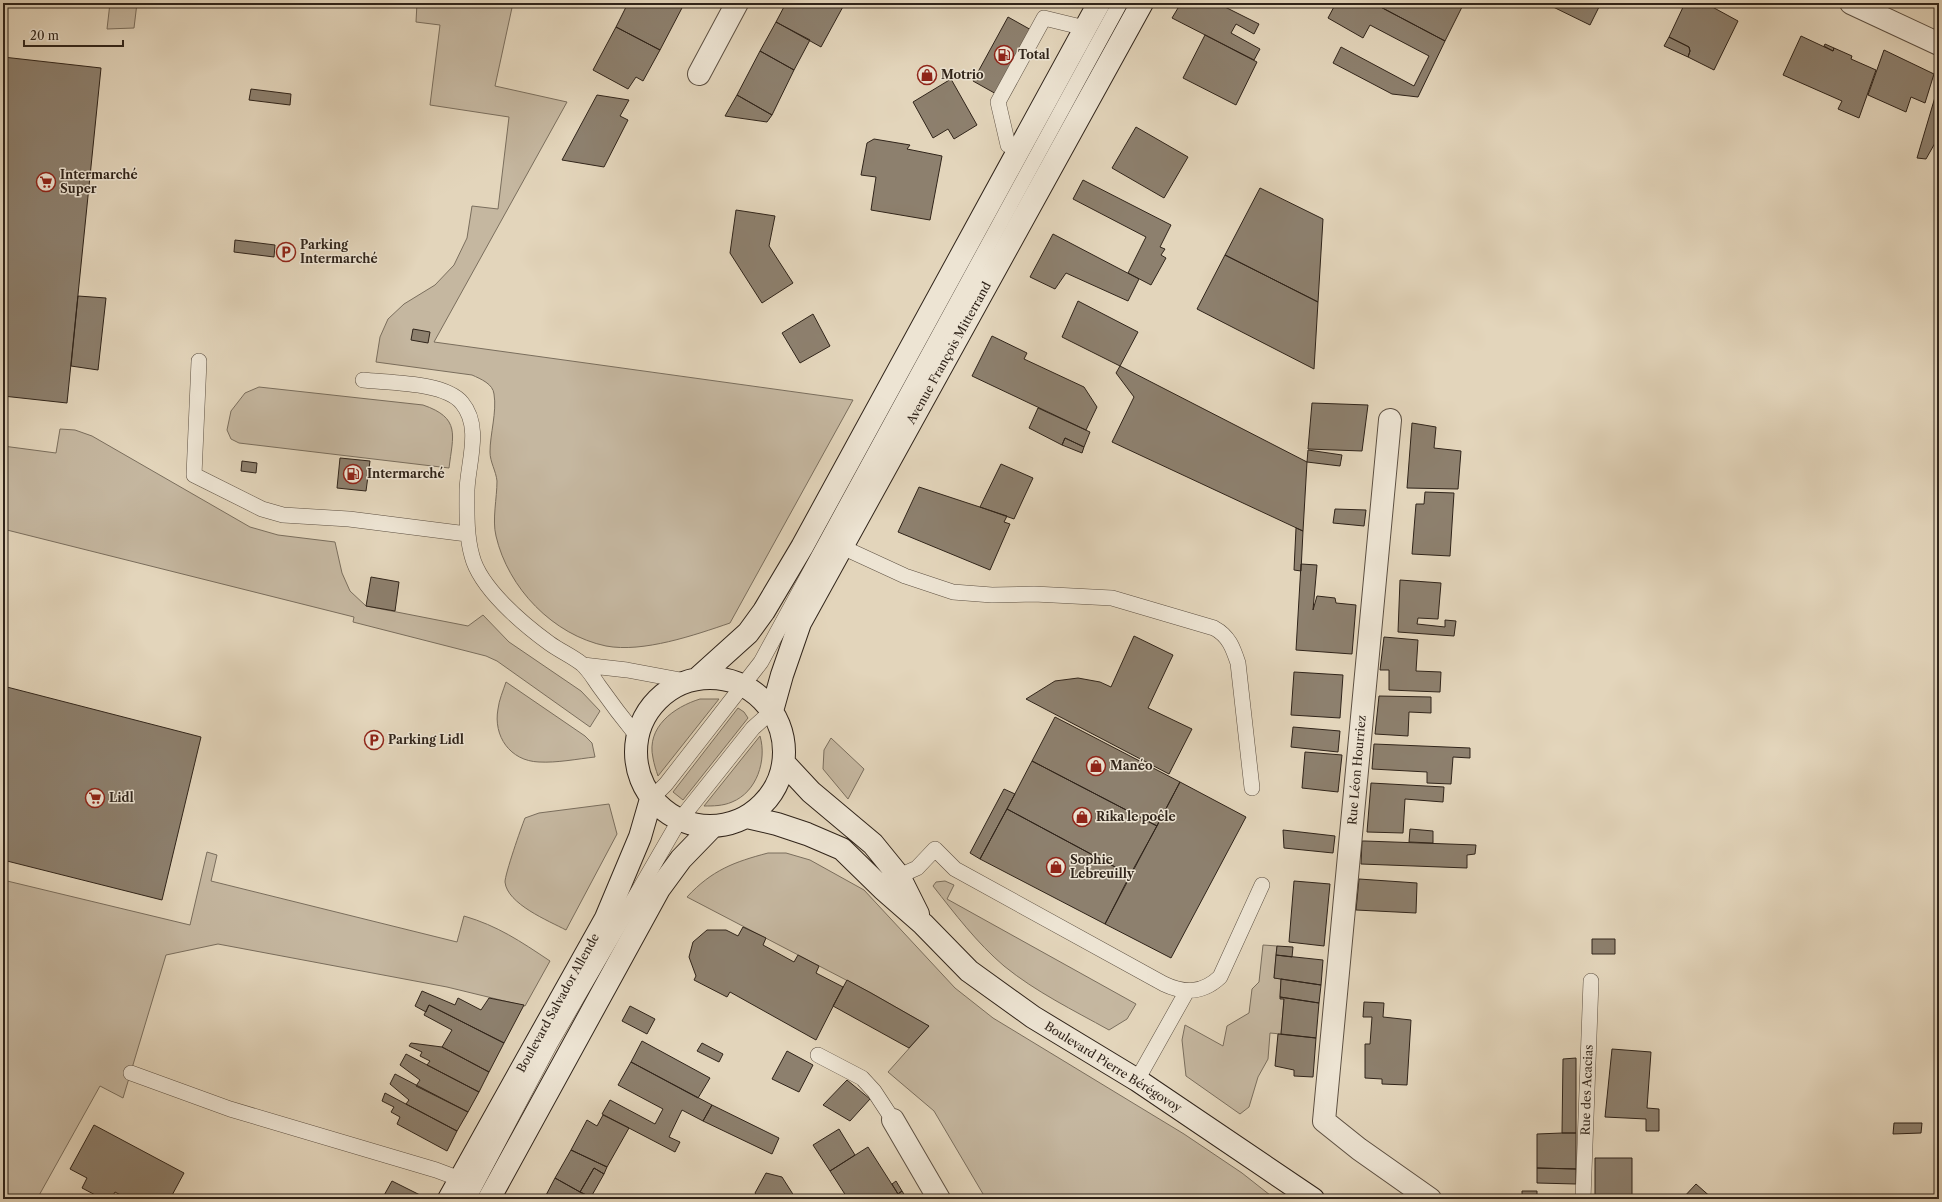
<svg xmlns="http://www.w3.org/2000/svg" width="1942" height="1202" viewBox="0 0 1942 1202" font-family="'Libre Caslon Text',serif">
<rect width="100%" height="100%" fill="#e3d5bb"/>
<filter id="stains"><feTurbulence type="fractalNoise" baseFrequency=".005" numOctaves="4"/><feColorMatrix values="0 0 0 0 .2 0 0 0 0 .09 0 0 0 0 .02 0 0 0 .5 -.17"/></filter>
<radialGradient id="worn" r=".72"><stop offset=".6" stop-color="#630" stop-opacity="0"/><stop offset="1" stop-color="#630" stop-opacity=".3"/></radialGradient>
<path fill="#c5b7a0" stroke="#7a6e5d" d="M110,3h27l-3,25 -27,1z
M417,3h96l-18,83 72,16 -133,240 419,58 -123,223c-35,12 -87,30 -124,23 -53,-11 -98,-58 -110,-110 -4,-16 1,-38 1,-55 -1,-10 -7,-19 -7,-29 0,-18 7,-40 4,-58 -1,-10 -13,-15 -22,-19l-96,-13 4,-25 8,-18 16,-15 31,-19 19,-20 13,-27 5,-32 26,3 11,-92 -79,-12 10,-80 -24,-3z
M259,387l164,18c38,13 30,30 26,63l-210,-25 -8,-4 -4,-9 4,-19 14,-18z
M60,429l15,1 17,6 158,91 28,8 57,7 7,31 8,18 16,15 102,20 15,-11 26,27 72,49 19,20 -10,16 -93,-66 -11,-5 -133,-34 1,-5 -351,-88v-83l53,7z
M506,682l79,54 7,7 3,14c-18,2 -38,6 -56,5 -29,-1 -46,-26 -41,-53 1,-9 5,-18 8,-27z
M700,699h19l-61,77c-2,-6 -4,-12 -5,-18 -7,-31 21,-51 47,-59z
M738,708l6,4 4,6 -65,82 -10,-8z
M760,736c7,24 -3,56 -28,66 -9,4 -19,4 -28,4z
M831,738l33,31 -16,30 -25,-30 1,-19z
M609,804l8,30 -51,96c-17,-9 -59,-26 -61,-48 0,-8 16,-54 20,-64l14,-5z
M207,852l10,3 -6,26 246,61 7,-26c34,10 56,25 86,45l-25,45 -78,-19 -229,-43 -52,11 -43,143 -23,-12 -63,113h-34v-319l187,45z
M768,853h18l24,7 54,30 91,98 38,30 191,116 58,39 33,26h-289l-52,-88 -46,-39 41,-46 -58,-33 -184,-96c25,-27 47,-35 81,-44z
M945,881l9,4 -7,14 189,105 -9,15 -18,11c-36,-20 -73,-38 -105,-64 -27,-23 -49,-52 -71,-80l3,-4z
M1263,945l14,1 -3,32 7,1 -1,18 4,2 -3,35 -11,-1 -2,26 -10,18 -9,30 -9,7 -54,-38 -4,-36 3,-15 38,21 4,-20 22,-13 3,-24 7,-7z"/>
<path fill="#8d806e" stroke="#30241a" d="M628,3h49l6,3 -23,44 -44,-23z
M786,3h59l-24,44 -45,-25z
M1181,3h36l42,21 -5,10 -18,-10 -5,9 29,16 -6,11 -82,-42z
M1217,3h9l-2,4z
M1336,3h37l72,38 -27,56 -26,-3 -59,-31 8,-16 73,39 15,-30 -59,-31 -7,13 -35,-20z
M1373,3h91l-19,38z
M1545,3h56l-11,22z
M1685,3h20l33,18 -24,49 -26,-13 2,-6 -1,-4 -20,-10z
M1008,17l25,14 -35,64 -25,-14z
M776,22l34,18 -16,30 -34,-19z
M616,27l44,23 -17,31 -7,-4 -8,12 -35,-19z
M1205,35l52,27 -21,43 -53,-27z
M1801,36l32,15 1,-3 18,8 -1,3 25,11 -17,48 -21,-9 4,-8 -59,-26z
M1669,37l20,10 1,4 -2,6 -24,-11z
M1825,44l9,4 -1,3 -9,-5z
M1884,50l50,24 -9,29 -14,-6 -5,15 -38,-17z
M760,51l34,19 -22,45 -35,-20z
M3,57l98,11 -34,335 -64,-7z
M951,79l26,46 -23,14 -6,-10 -15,9 -20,-36z
M1938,87l1,49 -13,23 -9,-1z
M251,89l40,5 -1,11 -41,-5z
M597,95l32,5 -9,16 8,4 -24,47 -42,-7z
M737,95l35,20 -5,7 -42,-6z
M1136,127l52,30 -24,41 -52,-30z
M874,139l36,6 -3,4 35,7 -12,64 -59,-10 5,-33 -15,-2 6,-32z
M1083,180l88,45 -11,22 5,2 -4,6 5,3 -15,27 -23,-12 18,-36 -73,-38z
M1260,188l63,31 -5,83 -93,-47z
M736,210l39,6 -6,30 24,37 -31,20 -32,-50z
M1053,234l86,45 -11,22 -62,-28 -11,16 -25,-12z
M235,240l40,5 -1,12 -40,-5z
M1225,255l93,47 -4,67 -117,-60z
M78,296l28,2 -8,72 -27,-4z
M1078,301l60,31 -18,34 -58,-29z
M813,314l17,32 -30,17 -18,-30z
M413,329l17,3 -2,11 -17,-3z
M992,336l35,17 -3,6 60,28 13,20 -11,23 -114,-54z
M1120,366l187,96 -4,69 -191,-89 22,-45 -18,-24z
M1312,403l56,2 -6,46 -54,-2z
M1038,408l52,24 -6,15 -19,-9 -3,7 -33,-17z
M1412,423l24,4 -2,21 27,3 -3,38 -51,-1z
M1065,438l19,9 -2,6 -20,-8z
M1308,450l34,5 -2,11 -33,-4z
M340,458l30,3 -4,30 -29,-3z
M242,461l15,2 -1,10 -15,-2z
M1001,464l32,14 -19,41 -34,-12z
M919,487l88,29 -3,6 6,2 -20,46 -92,-38z
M1425,492l29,1 -4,63 -38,-2 4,-50h8z
M1335,509l31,1 -2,16 -31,-3z
M1296,528l7,3 -2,40 -7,-1z
M1301,564l16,1 -4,45 4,-14 18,2 1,5 20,2 -4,49 -56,-4z
M371,577l28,5 -4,29 -29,-5z
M1400,580l41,3 -3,36 -20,-1 -1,6 28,3v-7l11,1 -2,15 -56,-4z
M1134,636l39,19 -25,53 44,21 -23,45 -143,-75 29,-18 23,-3 22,4 11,5z
M1384,637l34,3 -2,31 25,1 -1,20 -51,-2v-20h-9z
M1294,672l49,3 -3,43 -49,-3z
M3,686l198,51 -39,163 -159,-40z
M1379,696l52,1v16l-22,-1 -1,24 -33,-2z
M1055,717l125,65 -23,44 -125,-65z
M1293,727l47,4 -2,21 -47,-5z
M1374,744l96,4v10l-17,-1 -2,27 -24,-1v-11l-55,-3z
M1305,752l37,3 -4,37 -36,-4z
M1032,761l125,65 -27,49 -123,-66z
M1180,782l66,35 -75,141 -66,-34z
M1371,783l73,4 -1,15 -38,-3 -2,34 -36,-1z
M1004,789l11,5 -35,65 -10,-6z
M1007,809l123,66 -25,49 -125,-65z
M1410,829l23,2v12l-24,-1z
M1283,830l52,6 -2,17 -49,-5z
M1362,841h3l111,4 -1,9 -8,1v13l-106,-4z
M1359,879l58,4 -1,30 -60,-3z
M1294,881l36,3 -6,62 -35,-4z
M743,927l23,11 -3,7 31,17 4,-7 21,11 -3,7 27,14 -27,53 -86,-48 -3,5 -33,-17 2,-4 -7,-19 4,-15 14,-12h19l12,6z
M1592,939h23v15h-23z
M1277,946l16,1 -1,10 -16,-2z
M1276,955l47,5 -2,25 -47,-7z
M1281,979l40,6 -2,18 -39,-6z
M847,980l24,13 58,33 -20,22 -76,-42z
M422,991l33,14 3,-7 23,12 8,-12 35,7 -20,38 -75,-38 -3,7 -11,-6z
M1280,997l39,6 -3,35 -35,-4 3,-35h-4z
M1364,1002l20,1 -1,14 28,3 -4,65 -25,-1v-5l-17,-1v-34h5l2,-27h-9z
M429,1005l75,38 -15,29 -47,-25 10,-17 -28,-15z
M630,1006l25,13 -8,15 -25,-13z
M1278,1034l38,4 -3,39 -19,-1v-6l-19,-4z
M642,1041l68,37 -12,20 -67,-36z
M411,1043l31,4 47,25 -10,20 -52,-27 3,-4 -10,-5 2,-4 -13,-6z
M702,1043l21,11 -4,8 -22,-11z
M1612,1049l39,3 -4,56 12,1v22h-13v-12l-41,-2z
M787,1051l26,14 -14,27 -27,-13z
M406,1054l73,38 -11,20 -52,-26 4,-6 -20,-15z
M1576,1058v75h-14l1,-74z
M631,1062l81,43 -9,16 -21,-11 -13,27 11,5 -5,10 -73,-38 8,-14 45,24 8,-15 -45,-24z
M395,1074l73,38 -11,19 -51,-27 3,-4 -19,-16z
M847,1080l23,19 -20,22 -27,-16z
M385,1093l72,38 -10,20 -50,-27 3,-7 -9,-5 3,-5 -12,-6z
M712,1105l67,33 -7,16 -69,-33z
M603,1115l26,13 -22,39 -36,-17 16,-30 10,6z
M1894,1123h28l-1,10 -28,1z
M94,1125l90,48 -14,26h-42l-13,-7 -4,7h-8l-21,-11 5,-10 -17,-9z
M839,1129l16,26 -25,16 -17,-26z
M1562,1133h14v36l-39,-1v-34z
M868,1147l30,47 4,-3 5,8h-59l-18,-28z
M571,1150l36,17 -3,7 -10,-6 -14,24 -25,-14z
M1595,1158h37v41h-37z
M594,1168l10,6 -13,23 -11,-5z
M1537,1168l39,1v15l-39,-1z
M766,1173l16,4 14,22h-37l-4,-6z
M555,1178l25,14 14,7h-50z
M392,1181l30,15 -1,3h-39z
M896,1181l6,10 -4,3 -6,-10z
M1696,1184l17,15h-31z
M1522,1191h15v8h-15z"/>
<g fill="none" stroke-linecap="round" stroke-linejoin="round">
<defs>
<path id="lane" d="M1018,149l-10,-4 -10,-43 46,-84 41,10
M199,361l-5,114 68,34 21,6 66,4 118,15
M363,380c26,3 82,2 99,23 20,24 6,59 5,87 0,22 -1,45 5,66 8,32 51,68 77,87 11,8 23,13 33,21 7,6 12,15 17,22 12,17 25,34 38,50
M842,547l63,29 48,16 39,3 42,-1 78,4 102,30c15,8 19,20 24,35l14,125
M583,665l44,5 59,11
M651,799l15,-15 95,-122 359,-659
M899,876l18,-8 18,-19 20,20 209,115c21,10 39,9 56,-7l42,-92
M818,1055l44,23 12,13 19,29
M131,1073l99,36 206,61 24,9
M1137,1080l50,-89
M468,1199l82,-155 129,-223 74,-93 19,-17
M1583,1199l8,-218"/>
<path id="street" d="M1851,3l88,41
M699,74l38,-71
M1390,420l-66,701 35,28 71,50
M893,1120l46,79"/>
<path id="secondary" d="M636 752a74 74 0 1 1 148 0a74 74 0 1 1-148 0Z
M697,679l51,-46 16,-22 38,-64 297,-544
M772,711l10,-36 18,-52 342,-620
M784,763l27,29 62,52 26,32 19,38
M747,817l30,7 30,10 35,15 41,40 40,35 46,47 64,46 104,63 176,119
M449,1199l157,-281 34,-81 11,-38
M489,1199l170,-310 22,-30 31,-32"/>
</defs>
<use href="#lane" stroke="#5d5042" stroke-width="16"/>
<use href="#street" stroke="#5d5042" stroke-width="24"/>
<use href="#secondary" stroke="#30241a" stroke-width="24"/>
<use href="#lane" stroke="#ede4d3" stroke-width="15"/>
<use href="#street" stroke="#ede4d3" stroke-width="22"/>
<use href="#secondary" stroke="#ede4d3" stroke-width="22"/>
</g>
<defs>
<symbol id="fuel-ring" viewBox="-11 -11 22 22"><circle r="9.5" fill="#ede4d3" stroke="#8f2418" stroke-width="1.5"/><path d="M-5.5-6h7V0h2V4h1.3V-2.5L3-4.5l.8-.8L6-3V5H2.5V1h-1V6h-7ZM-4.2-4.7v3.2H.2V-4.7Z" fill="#8f2418"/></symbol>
<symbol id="shop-ring" viewBox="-11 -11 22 22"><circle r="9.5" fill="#ede4d3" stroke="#8f2418" stroke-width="1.5"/><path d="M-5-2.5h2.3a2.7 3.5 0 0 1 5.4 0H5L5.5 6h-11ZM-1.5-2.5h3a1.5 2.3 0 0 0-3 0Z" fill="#8f2418"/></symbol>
<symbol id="supermarket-ring" viewBox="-11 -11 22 22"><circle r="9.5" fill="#ede4d3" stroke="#8f2418" stroke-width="1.5"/><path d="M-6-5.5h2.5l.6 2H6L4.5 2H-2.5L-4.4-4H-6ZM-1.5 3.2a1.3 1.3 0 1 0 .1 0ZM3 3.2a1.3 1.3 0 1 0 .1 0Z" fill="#8f2418"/></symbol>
<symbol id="parking-ring" viewBox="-11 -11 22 22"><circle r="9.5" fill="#ede4d3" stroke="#8f2418" stroke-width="1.5"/><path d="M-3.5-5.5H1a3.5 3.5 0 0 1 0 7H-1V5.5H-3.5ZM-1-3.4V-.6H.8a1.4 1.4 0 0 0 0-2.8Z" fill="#8f2418"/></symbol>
</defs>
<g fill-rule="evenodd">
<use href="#fuel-ring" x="993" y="44" width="22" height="22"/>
<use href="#shop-ring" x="916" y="64" width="22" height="22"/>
<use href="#supermarket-ring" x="35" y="171" width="22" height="22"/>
<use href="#parking-ring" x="275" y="241" width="22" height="22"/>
<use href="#fuel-ring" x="342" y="463" width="22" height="22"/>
<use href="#parking-ring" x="363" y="729" width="22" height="22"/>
<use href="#shop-ring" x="1085" y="755" width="22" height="22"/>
<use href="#supermarket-ring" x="84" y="787" width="22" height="22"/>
<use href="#shop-ring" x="1071" y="806" width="22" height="22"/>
<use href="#shop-ring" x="1045" y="856" width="22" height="22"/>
</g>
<g text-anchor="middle" stroke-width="3" stroke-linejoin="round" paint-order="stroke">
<g font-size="12" font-weight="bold" fill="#30241a" stroke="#ede4d3" text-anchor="start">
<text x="1018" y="59">Total</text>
<text x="941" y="79">Motrio</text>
<text x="60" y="179">Intermarché<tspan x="60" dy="14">Super</tspan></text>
<text x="300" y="249">Parking<tspan x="300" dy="14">Intermarché</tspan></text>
<text x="367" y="478">Intermarché</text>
<text x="388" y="744">Parking Lidl</text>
<text x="1110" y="770">Manéo</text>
<text x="109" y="802">Lidl</text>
<text x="1096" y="821">Rika le poêle</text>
<text x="1070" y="864">Sophie<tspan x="1070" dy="14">Lebreuilly</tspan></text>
</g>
<g font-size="12" fill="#30241a" stroke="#ede4d3">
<text transform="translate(949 353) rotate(-61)" y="4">Avenue François Mitterrand</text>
<text transform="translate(1357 770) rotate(-85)" y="4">Rue Léon Hourriez</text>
<text transform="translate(558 1003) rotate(-61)" y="4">Boulevard Salvador Allende</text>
<text transform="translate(1113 1067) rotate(32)" y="4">Boulevard Pierre Bérégovoy</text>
<text transform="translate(1587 1090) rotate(-88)" y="4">Rue des Acacias</text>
</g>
</g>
<rect width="1942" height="1202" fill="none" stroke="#e3d5bb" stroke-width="16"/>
<rect x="4" y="4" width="1934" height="1194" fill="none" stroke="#30241a" stroke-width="2"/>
<rect x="8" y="8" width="1926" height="1186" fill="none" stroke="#30241a"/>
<path d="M24 40v6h99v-6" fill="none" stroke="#30241a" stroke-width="2"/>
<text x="30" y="40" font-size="12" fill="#30241a" stroke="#ede4d3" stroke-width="3" paint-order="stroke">20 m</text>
<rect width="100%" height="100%" filter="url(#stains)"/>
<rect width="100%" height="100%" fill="url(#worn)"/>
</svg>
